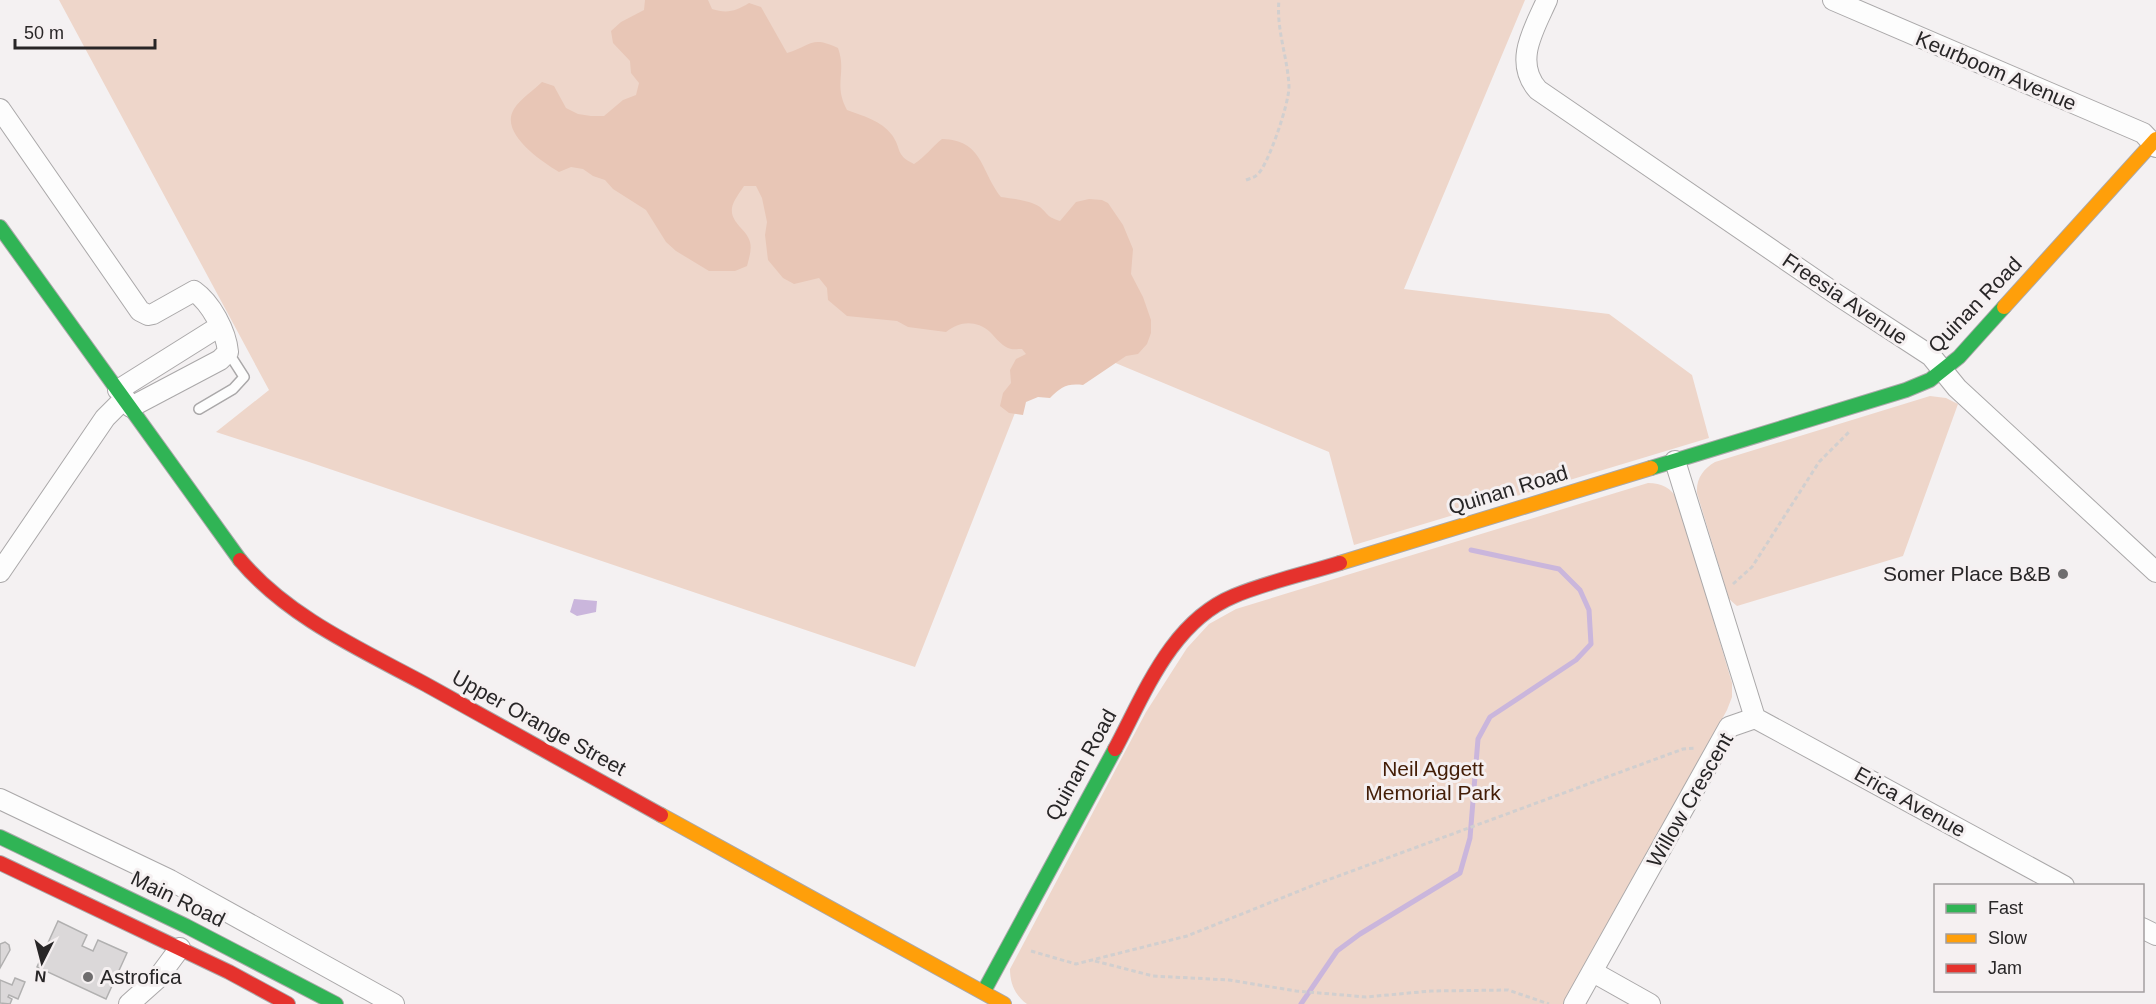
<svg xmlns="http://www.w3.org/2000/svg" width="2156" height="1004" viewBox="0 0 2156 1004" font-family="Helvetica,sans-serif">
<rect width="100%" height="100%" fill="#f4f1f2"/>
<path fill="#eed6ca" d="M59,0h1466l-121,289 205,25 83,61 17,63 -355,107 -25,-93 -283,-118 -131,333 -609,-206 -90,-29 53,-42z
M1930,396l16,2 12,6 -55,152 -166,50 -8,-7 -32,-106c-1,-14 6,-24 18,-31z
M1648,483c14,0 23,5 30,17l54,183v14l-5,13 -162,294h-538c-12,-9 -17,-20 -17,-35l136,-257 41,-64 22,-24 27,-15z"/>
<path fill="#e8c6b6" d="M645,0h63l4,9c15,5 24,2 37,-6l12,4 26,46c24,-7 24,-18 51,-5 9,25 -5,36 9,62 16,6 35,11 45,25 10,14 3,20 22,29 11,-7 18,-17 28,-25 41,1 38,31 59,58 12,2 29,3 39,10 8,7 7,10 20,14l16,-19 13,-3 13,1 6,3 15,22 10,24 -2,25 12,23 8,23v13l-4,11 -9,10 -12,2 -43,29c-16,-2 -22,2 -33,13l-12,-1 -12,5 -3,13 -14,-2 -9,-7 3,-13 8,-10 -1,-13 6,-11 10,-5 -4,-5c-5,0 -10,1 -14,-1 -8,-4 -12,-10 -18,-16 -14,-12 -30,-11 -44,0l-38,-5 -11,-6 -50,-5 -19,-16 -1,-12 -8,-10 -25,6 -11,-6 -15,-18 -3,-25 2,-13 -5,-24 -6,-12h-12c-4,6 -11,15 -12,22 -2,15 15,21 18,34 2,8 -1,16 -3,24l-12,5h-26l-33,-20 -10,-9 -20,-32 -33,-21 -8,-9 -12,-4 -10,-7 -12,-2 -12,5c-18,-11 -60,-39 -45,-63 6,-10 20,-19 28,-27l12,4 12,22 12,6 13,2h13l19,-16 13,-5 3,-12 -8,-10 -1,-12 -17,-18 -2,-12 10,-9 23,-12z"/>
<path fill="#cab6dc" d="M574,599l23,2 -1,11 -19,4 -7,-4z"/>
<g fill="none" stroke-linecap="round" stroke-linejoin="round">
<path stroke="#cab6dc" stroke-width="5" d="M1301,1004l36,-53 23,-17 100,-61 10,-35 8,-99 12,-22 86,-57 15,-16 -2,-34 -9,-20 -21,-21 -88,-19"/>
</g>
<path fill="#dbd8d9" stroke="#b1b0b0" stroke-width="1.5" d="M58,921l29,14 -5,11 11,5 5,-11 29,13 -21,46 -69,-32z
M5,942l4,3 1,5 -10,18v-24z
M15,978l10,4 -7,17 -9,-4 -1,2 4,2 -2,5 -10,-1v-23l12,5z"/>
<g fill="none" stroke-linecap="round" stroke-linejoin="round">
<defs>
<path id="lane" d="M199,409l34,-20 11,-12 -16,-25"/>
<path id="street" d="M1547,0c-13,29 -34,62 -9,90l298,204 95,62 26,32 199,184
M1833,0l310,133 13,14
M0,109l140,202 8,4 5,-1 41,-23c17,12 32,40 34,61l-8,8 -89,47
M118,390l102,-64
M1675,461l80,257
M0,572l105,-154 20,-20
M1755,718l309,168
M0,799l170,81 224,124
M2142,928l14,7
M1593,972l57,32
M129,1004l28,-25 23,-31
M1574,1004l155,-277 26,-9"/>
<path id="fast" d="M0,227l240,333
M1651,468l255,-78 24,-10 29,-23 45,-50
M0,837l186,89 150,78
M984,991l131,-242"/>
<path id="slow" d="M2004,307l152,-168
M1340,563l311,-95
M661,815l343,189"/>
<path id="jam" d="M240,560c48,57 120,89 185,124 79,44 157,87 236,131
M1115,749c30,-56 56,-127 119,-153 33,-14 71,-22 106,-33
M0,863l229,109 59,32"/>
</defs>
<use href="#lane" stroke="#aaa8a9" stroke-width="12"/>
<use href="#street" stroke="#aaa8a9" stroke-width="22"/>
<use href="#fast" stroke="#aaa8a9" stroke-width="16"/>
<use href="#slow" stroke="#aaa8a9" stroke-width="16"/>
<use href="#jam" stroke="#aaa8a9" stroke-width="16"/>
<path stroke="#d1cfcf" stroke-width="3" stroke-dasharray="4.5 3" stroke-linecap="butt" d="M1246,180c5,-2 8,-2 12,-6 11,-11 31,-71 31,-87 -1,-29 -13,-57 -10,-87
M1733,584l19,-17 67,-105 31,-31
M1031,951l45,13 111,-28 127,-51 369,-136 13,-1
M1095,961l58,15 76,4 67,11 70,6 65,-6 77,-1 41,14"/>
<use href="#lane" stroke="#fdfdfd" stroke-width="9"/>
<use href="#street" stroke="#fdfdfd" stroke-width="20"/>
<use href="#fast" stroke="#30b455" stroke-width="14"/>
<use href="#slow" stroke="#ff9f0a" stroke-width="14"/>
<use href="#jam" stroke="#e5322d" stroke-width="14"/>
</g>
<g fill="#6f6d6e" stroke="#f5f0f1" stroke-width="2">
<circle cx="2063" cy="574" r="6"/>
<circle cx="88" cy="977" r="6"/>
</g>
<g text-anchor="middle" stroke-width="6" stroke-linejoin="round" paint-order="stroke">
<g font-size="21" fill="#282627" stroke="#f5f0f1">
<text transform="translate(1996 71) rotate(23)" y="7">Keurboom Avenue</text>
<text transform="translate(1845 299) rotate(34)" y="7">Freesia Avenue</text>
<text transform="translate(1975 305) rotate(-46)" y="7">Quinan Road</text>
<text transform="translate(1508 490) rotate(-17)" y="7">Quinan Road</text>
<text transform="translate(539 723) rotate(29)" y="7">Upper Orange Street</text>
<text transform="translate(1081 765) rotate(-61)" y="7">Quinan Road</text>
<text transform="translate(1690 800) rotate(-60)" y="7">Willow Crescent</text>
<text transform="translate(1910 802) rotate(29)" y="7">Erica Avenue</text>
<text transform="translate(178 899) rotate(26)" y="7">Main Road</text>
</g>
<g font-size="21" fill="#282627" stroke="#f5f0f1" text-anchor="end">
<text x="2051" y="581">Somer Place B&amp;B</text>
<text x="100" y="984" text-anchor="start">Astrofica</text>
</g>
<g font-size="21" fill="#431d06" stroke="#f5f0f1">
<text x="1433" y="776">Neil Aggett<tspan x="1433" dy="24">Memorial Park</tspan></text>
</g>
</g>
<rect x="1934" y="884" width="210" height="108" fill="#f5f0f1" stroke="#a39fa0" stroke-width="1.5"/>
<rect x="1946" y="904" width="30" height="9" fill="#30b455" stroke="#a39fa0" stroke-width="1.5"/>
<text x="1988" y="914" font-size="18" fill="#282627">Fast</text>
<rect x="1946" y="934" width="30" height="9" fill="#ff9f0a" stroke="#a39fa0" stroke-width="1.5"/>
<text x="1988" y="944" font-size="18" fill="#282627">Slow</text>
<rect x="1946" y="964" width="30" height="9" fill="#e5322d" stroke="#a39fa0" stroke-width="1.5"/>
<text x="1988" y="974" font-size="18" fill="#282627">Jam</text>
<g transform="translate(42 962) rotate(186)" stroke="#f5f0f1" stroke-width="4.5" paint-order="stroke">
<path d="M0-4.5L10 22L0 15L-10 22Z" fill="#282627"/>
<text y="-9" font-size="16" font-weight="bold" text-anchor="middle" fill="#282627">N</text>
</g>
<path d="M15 39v9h140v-9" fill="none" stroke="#282627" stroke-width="3"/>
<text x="24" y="39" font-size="18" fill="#282627" stroke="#f5f0f1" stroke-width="4.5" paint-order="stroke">50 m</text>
</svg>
